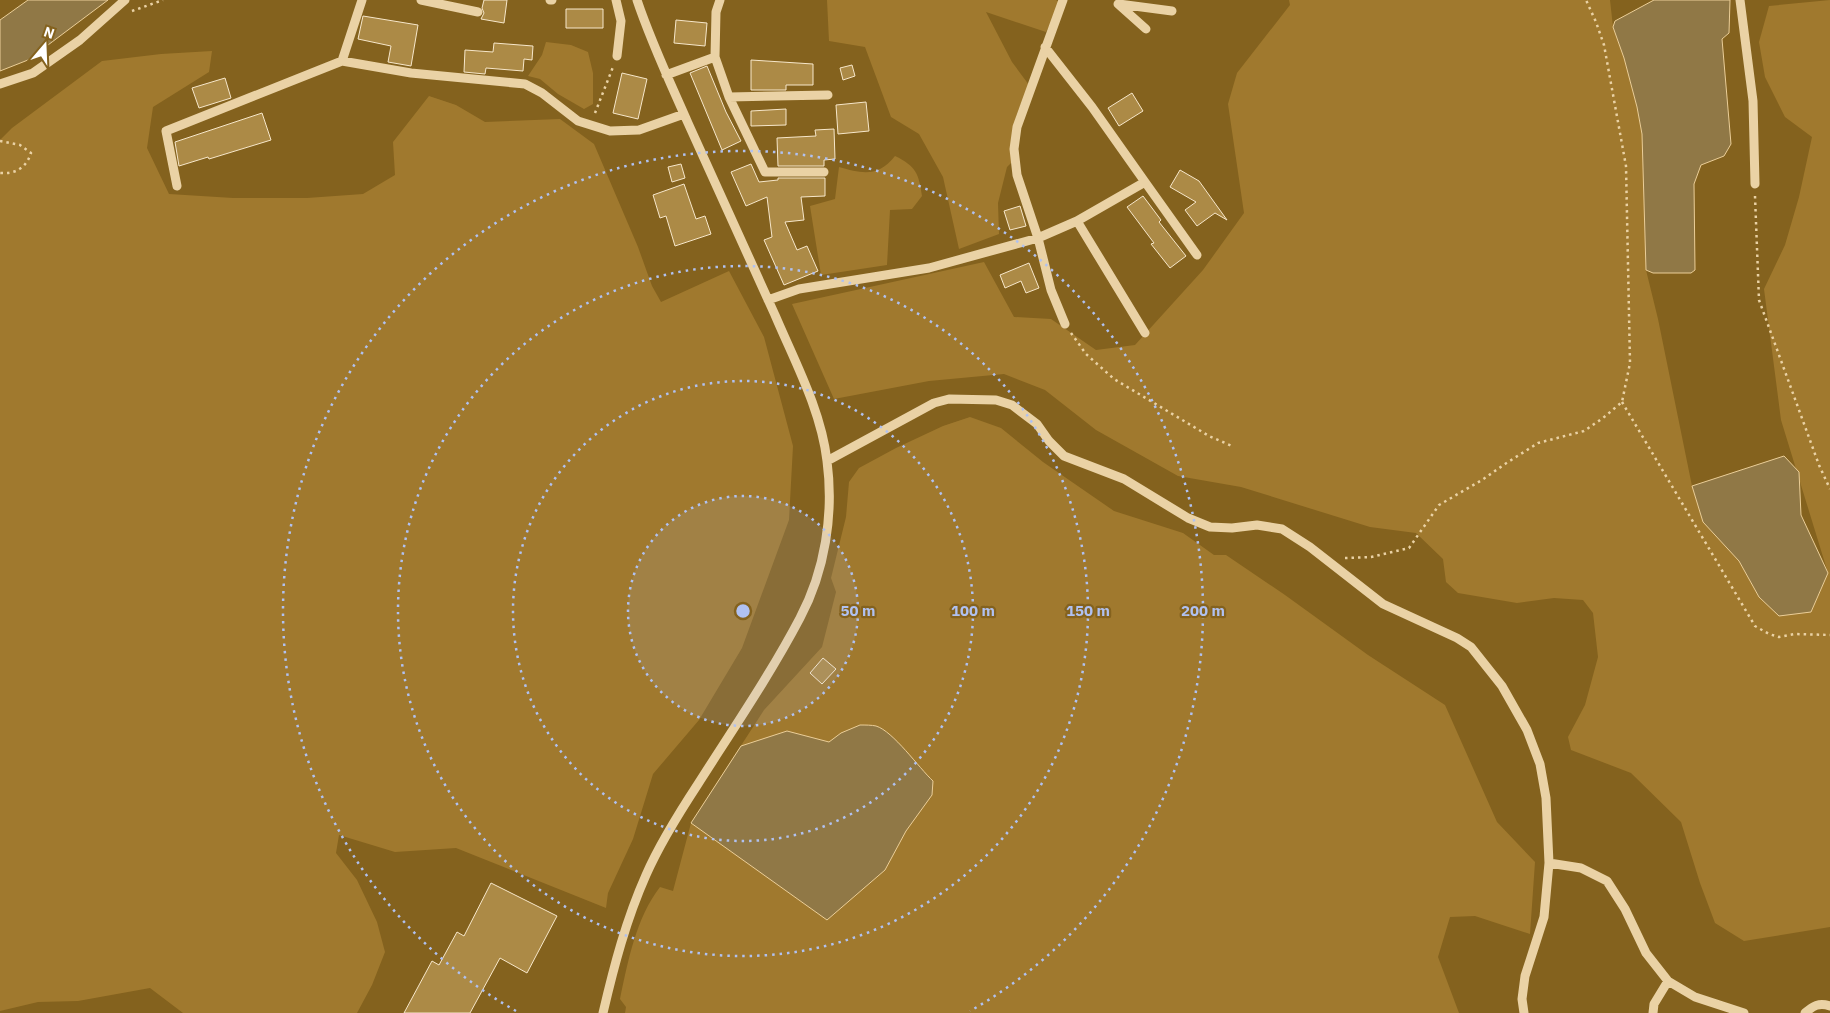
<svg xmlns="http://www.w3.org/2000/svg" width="1830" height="1013" viewBox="0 0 1830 1013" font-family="'IBM Plex Sans',sans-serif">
<rect width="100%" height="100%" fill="#84621e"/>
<path fill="#a0792e" d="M827,0h229l5,3 -15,29 -60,-20 26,50 17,23c-12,30 -21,38 -10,70l-12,12 -9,36 1,31 -40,15 -16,-72 -24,-43 -28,-17 -26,-70 -36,-6z
M1289,0h321l3,27 11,31 13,49 5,27 4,136 12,49 34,167 11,36 36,39 20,36 52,15 17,-39 -47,-153 -17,-131 21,-44 14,-48 13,-60 -27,-20 -20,-40 -6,-35 10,-36 61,-6v927l-86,14 -29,-18 -15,-40 -19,-61 -50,-49 -60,-23 -3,-13 17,-32 13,-48 -5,-44 -10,-13 -29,-2 -37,5 -59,-10 -12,-11 -3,-23 -27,-26 -46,-6 -129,-40 -63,-11 -82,-46 -51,-40 -41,-16 -75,7 -95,18 -42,-95 192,-42 30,55 37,2 45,31 39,-5 68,-75 41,-57 -16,-109 9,-31 53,-68z
M546,42l25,3 17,7 5,21v31l-9,5 -26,-15 -18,-15 -12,-3 14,-21z
M212,51l-3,21 -56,35 -6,41 22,46 64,4h74l56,-4 32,-19 -2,-33 36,-46 27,9 29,17 75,-3 34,25 44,103 14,39 9,16 68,-31 35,66 29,109 -4,74 -47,128 -43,72 -46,54 -20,65 -25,54 -2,15 -150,-60 -61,4 -56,-17 -3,18 21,27 20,42 8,30 -13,33 -15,28h-174l-33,-25 -72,13 -40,1 -38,9v-871l12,-12 90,-67 59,-7z
M895,156c21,10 24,18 27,40l-10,13 -22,1 -3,55 -66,10 -11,-69 25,-7 4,-32c24,7 39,10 56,-11z
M970,417l31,11 42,34 71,49 69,22 31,22h12l59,40 83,60 77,50 52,117 38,40 -5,72 -55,-18 -25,1 -12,40 21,56h-834l1,-6 -6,-8c8,-38 16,-81 40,-112l13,4 18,-68 73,-113 58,-63 14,-55 -5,-14 15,-61 3,-35 10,-14 37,-20 47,-22z"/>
<path fill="#907846" stroke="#ebce98" d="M28,0h80l-80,60 -28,11v-51z
M1654,0h76l-1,33 -7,6 9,105 -7,12 -23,9 -7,19 1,86 -4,3h-38l-7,-3 -4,-136 -5,-27 -13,-49 -11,-31 2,-6z
M1784,456l15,16 2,43 27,58 -17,39 -32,4 -20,-19 -20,-36 -36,-39 -11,-36z
M860,725c5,0 12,0 16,1 17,5 43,42 57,55l-1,14 -26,36 -21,39 -58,50 -136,-97 50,-77 46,-15 42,11 12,-9z"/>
<path fill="#ac8a46" stroke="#f7e7ca" d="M484,0h23l-3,23 -23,-4 3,-6 -2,-5z
M566,9h37v19h-37z
M363,16l55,9 -7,41 -23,-4 3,-16 -33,-7z
M676,20l31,3 -2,23 -31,-3z
M494,43l39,3 -1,14 -8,-1 -1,12 -37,-3 -1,6 -21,-2 1,-22 28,2z
M751,60l62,4v21h-27v5h-35z
M852,65l3,11 -12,4 -3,-12z
M707,66l19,46 15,29 -19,9 -32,-77z
M622,73l25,6 -9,40 -25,-6z
M225,78l6,20 -32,10 -7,-20z
M1132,93l11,18 -24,15 -11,-18z
M866,102l3,29 -31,3 -2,-29z
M786,109v16l-35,1v-15z
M262,113l9,27 -62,19 -1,-2 -29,9 -4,-24z
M834,129l1,30 -11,1v6h-46l-1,-28 39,-2 -1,-6z
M681,164l4,14 -13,4 -4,-15z
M751,164l8,18 19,-2v-2h47v18l-24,1 3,23 -19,2 12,28 10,-4 11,25 -34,14 -20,-45 8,-3 -5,-40 -21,9 -15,-34z
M1180,170l19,11 28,39 -12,-7 -18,13 -12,-16 11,-8 -26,-15z
M684,184l12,35 9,-3 6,18 -36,12 -9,-30 -6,2 -7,-23z
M1143,196l18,24 -2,2 27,34 -16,12 -19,-24 3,-1 -27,-36z
M1020,206l6,20 -16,4 -6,-19z
M1029,263l10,25 -13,5 -5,-12 -16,7 -5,-13z
M823,658l13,11 -14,15 -12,-11z
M491,883l66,33 -30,57 -27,-15 -30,55h-66l28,-52 7,4 18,-33 7,4z"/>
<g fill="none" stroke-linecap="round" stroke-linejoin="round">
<path stroke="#ead2a5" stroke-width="2.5" stroke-dasharray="2.5 4" stroke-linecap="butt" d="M132,11l31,-11
M595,113l18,-46
M0,141l20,4 11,8c-5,15 -15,21 -31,20
M1755,196l4,104 60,165 11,24
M1071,333l15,21 28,25 95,57 23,10
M1622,402l133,224 14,8 10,3 16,-3 35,1
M1345,558l26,-1 38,-9 30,-43 43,-25 23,-16 33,-21 46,-12 19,-13 19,-16 8,-39 -4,-197 -22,-121 -8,-23 -10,-22"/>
<path stroke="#ead2a5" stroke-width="9" d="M421,0l57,12
M550,0h2
M616,0l5,21 -4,35
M720,0l-4,12 -1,45 14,40 36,75h59
M1063,0l-46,127 -3,22 3,26 21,63 13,52 14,34
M1740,0l13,101 2,83
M1118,4l28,25
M1119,4l53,7
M342,61l20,-61
M666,75l49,-18
M0,84l33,-11 47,-33 45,-40
M729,97l99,-2
M1145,182l52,73
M177,186l-11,-55 176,-70 69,12 114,11 17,9 36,28 32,10 29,-1 45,-16
M1077,221l68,112
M768,300l31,-11 130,-21 109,-30 39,-17 68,-39 -53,-75 -47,-60
M827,461l107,-58 15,-4 47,1 16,5 25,19 12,17 15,15 60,23 64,39 22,9 22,1 25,-3 25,4 28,18 73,57 74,34 14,9 31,39 25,44 13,34 6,34 3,65 -5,54 -19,59 -3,23 2,14
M1549,863l32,5 26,13 18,28 21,44 22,28 27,16 49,16
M603,1013c11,-47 23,-93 43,-138 14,-32 33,-62 52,-91 35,-55 72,-109 102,-166 25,-47 34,-104 27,-157 -6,-51 -32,-99 -52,-146 -29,-64 -58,-128 -87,-192 -18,-41 -37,-81 -51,-123
M1653,1013l1,-9 14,-23
M1805,1013c8,-7 14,-11 25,-7"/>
</g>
<circle cx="743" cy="611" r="115" fill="#b0c1f1" fill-opacity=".12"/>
<g fill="none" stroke="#b0c1f1" stroke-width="2.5" stroke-dasharray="2.5 5">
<circle cx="743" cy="611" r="115"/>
<circle cx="743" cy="611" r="230"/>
<circle cx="743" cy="611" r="345"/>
<path d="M516 1011A460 460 0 1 1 970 1011"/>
</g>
<circle cx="743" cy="611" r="8" fill="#b0c1f1" stroke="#84621e" stroke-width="2.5"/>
<g font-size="15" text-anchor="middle" font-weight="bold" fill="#b0c1f1" stroke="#84621e" stroke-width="4.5" stroke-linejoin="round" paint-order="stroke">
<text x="858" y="616">50 m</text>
<text x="973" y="616">100 m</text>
<text x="1088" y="616">150 m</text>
<text x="1203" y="616">200 m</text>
</g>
<g transform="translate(45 45) rotate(19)" stroke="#84621e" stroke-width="4" paint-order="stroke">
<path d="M0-4L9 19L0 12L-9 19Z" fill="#ffffff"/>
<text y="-8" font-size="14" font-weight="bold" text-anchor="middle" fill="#ffffff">N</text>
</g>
</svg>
